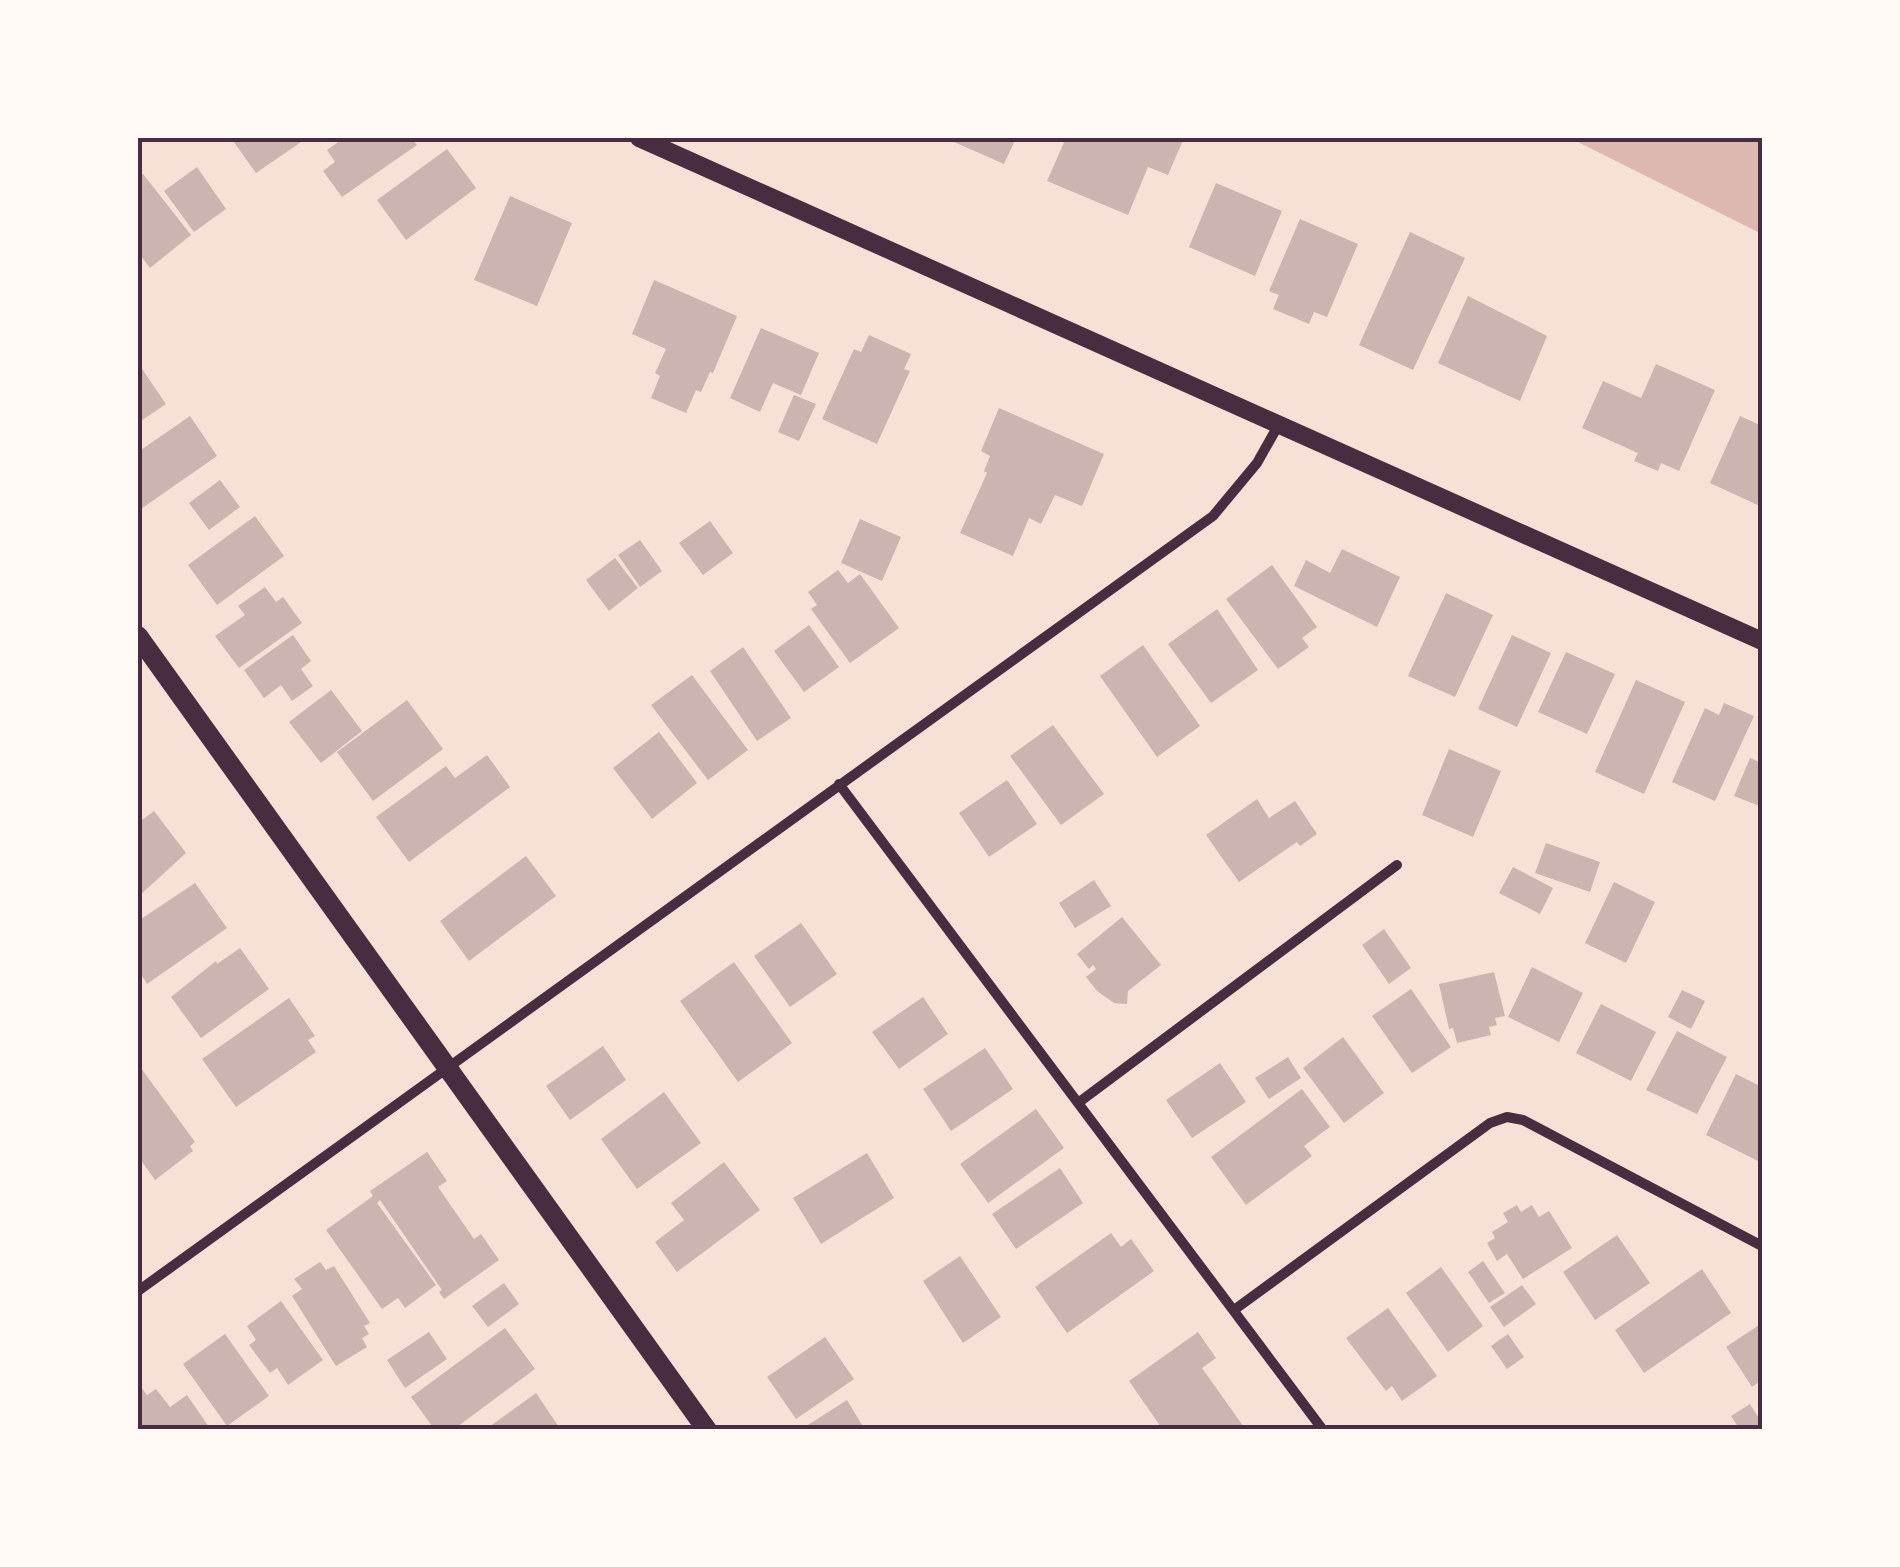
<svg xmlns="http://www.w3.org/2000/svg" width="1900" height="1567" viewBox="0 0 1900 1567" font-family="Montserrat,sans-serif">
<rect width="100%" height="100%" fill="#f7e1d7"/>
<path fill="#dcb8b0" d="M1570,138h192v96z"/>
<path fill="#ccb4b1" d="M231,138h76l-51,35z
M344,138h67l6,7 -75,52 -19,-26 12,-9 -8,-12z
M945,138h71l-12,26z
M1066,138l90,1 28,-1 -16,37 -20,-8 -20,48 -81,-34z
M447,149l29,39 -70,52 -29,-40z
M197,167l29,42 -32,23 -30,-41z
M143,174l48,61 -41,33 -12,-16v-74z
M1216,183l66,28 -27,65 -66,-29z
M510,196l62,27 -35,83 -63,-26z
M1300,219l58,25 -31,73 -13,-5 -5,12 -36,-15 6,-14 -10,-4z
M1410,232l55,26 -52,112 -54,-25z
M654,280l83,36 -24,57 -3,-1 -9,20 -5,-2 -10,23 -35,-15 9,-22 -5,-3 11,-24 -34,-15z
M1468,296l79,40 -27,65 -82,-38z
M761,328l58,25 -18,42 -28,-12 -13,29 -30,-14z
M869,335l42,19 -7,15 6,2 -33,73 -55,-25 32,-70 7,3z
M138,363l28,41 -28,19z
M1656,364l59,26 -36,81 -18,-8 -3,8 -24,-10 4,-8 -56,-25 21,-47 38,17z
M794,395l22,9 -17,37 -21,-9z
M999,408l105,46 -22,52 -27,-11 -14,29 -12,-6 -16,38 -53,-23 27,-60 -3,-2 6,-15 -9,-5z
M190,416l27,40 -79,55v-59z
M1740,416l22,10v81l-52,-24z
M220,480l20,27 -31,23 -20,-27z
M255,516l29,40 -67,49 -29,-40z
M860,519l41,18 -19,44 -41,-18z
M710,521l23,32 -30,22 -24,-32z
M640,540l22,31 -22,16 -22,-32z
M1342,549l58,28 -23,50 -83,-41 12,-26 24,13z
M615,558l23,30 -29,23 -23,-31z
M1272,565l45,62 -15,11 7,9 -31,22 -52,-70z
M838,570l10,13 12,-9 39,54 -49,35 -39,-54 6,-4 -9,-13z
M265,587l11,15 7,-5 19,26 -63,45 -24,-32 30,-21 -7,-9z
M1446,593l47,22 -38,82 -47,-21z
M1217,609l41,61 -47,33 -43,-59z
M809,625l30,42 -35,25 -30,-41z
M293,635l18,26 -10,8 12,17 -21,15 -11,-16 -17,13 -20,-28z
M1512,635l39,18 -34,74 -39,-18z
M1143,645l57,81 -43,31 -57,-81z
M743,647l48,71 -34,23 -47,-70z
M1566,652l49,22 -28,60 -49,-22z
M692,675l56,75 -40,30 -57,-75z
M1636,680l49,22 -41,92 -49,-22z
M331,690l31,41 -41,32 -32,-41z
M407,700l36,49 -70,52 -36,-49z
M1724,703l30,13 -39,85 -43,-19 33,-74 14,7z
M1053,725l51,69 -43,31 -51,-69z
M659,732l38,51 -45,36 -39,-51z
M1449,749l52,22 -28,66 -51,-22z
M487,755l23,32 -101,75 -33,-45 70,-51 9,12z
M1750,758l12,5v44l-28,-11z
M1007,780l30,44 -48,33 -30,-44z
M1257,799l12,19 26,-17 22,33 -17,12 -3,-4 -58,40 -33,-47z
M154,811l32,42 -48,44v-74z
M1546,843l54,19 -10,30 -55,-19z
M526,856l30,40 -87,65 -29,-40z
M1513,867l40,21 -13,26 -41,-21z
M1094,880l17,26 -36,22 -16,-25z
M1614,882l41,20 -29,61 -41,-20z
M195,883l32,45 -80,56 -9,-15v-48z
M1122,917l39,48 -33,26 -1,13 -13,-1 -17,-12 -11,-14 10,-8 -3,-4 -4,4 -12,-15z
M801,923l36,51 -47,33 -36,-51z
M1384,929l27,39 -22,16 -27,-39z
M240,948l29,41 -68,49 -30,-41 45,-36 1,3z
M734,962l58,81 -54,39 -58,-81z
M1532,967l51,26 -24,49 -51,-25z
M1494,972l11,44 -10,2 2,7 -8,2 2,8 -34,8 -4,-15 -4,1 -10,-45z
M1411,989l40,58 -39,26 -40,-57z
M1682,990l23,11 -14,28 -23,-12z
M923,997l25,37 -49,35 -27,-37z
M289,998l26,38 -7,4 8,12 -80,55 -34,-48z
M1601,1004l55,28 -25,49 -55,-28z
M1677,1031l50,26 -30,57 -51,-24z
M1343,1037l41,56 -40,30 -41,-55z
M603,1046l23,34 -56,40 -24,-34z
M985,1048l28,41 -62,42 -28,-42z
M1288,1057l13,21 -32,21 -14,-21z
M1220,1063l26,39 -54,36 -26,-38z
M138,1064l57,78 -5,4 3,5 -38,29 -17,-24z
M1736,1074l26,13v64l-4,10 -52,-26z
M1302,1089l28,38 -26,19 8,10 -66,49 -35,-48z
M664,1092l37,51 -64,46 -36,-50z
M1036,1109l28,39 -76,55 -28,-39z
M427,1152l20,29 -9,6 36,52 7,-5 18,26 -55,39 -5,-7 3,-2 -62,-90 -3,3 59,82 -31,23 -7,-10 -16,11 -56,-79 47,-34 -3,-5z
M867,1153l27,45 -73,46 -28,-46z
M724,1162l36,48 -83,62 -22,-30 29,-22 -13,-17z
M1060,1168l23,35 -67,46 -24,-35z
M1517,1205l4,7 11,-7 7,12 10,-6 23,37 -49,31 -16,-25 -10,7 -10,-18 8,-5 -3,-6 16,-10 -5,-9z
M1111,1233l10,14 10,-8 23,32 -87,62 -32,-46z
M1617,1235l33,48 -55,37 -32,-48z
M960,1256l41,61 -38,26 -40,-62z
M1483,1261l22,32 -16,10 -21,-31z
M320,1262l6,8 8,-4 36,57 -6,3 5,8 -7,4 5,9 -31,19 -44,-70 10,-7 -8,-10z
M1441,1267l42,59 -35,26 -42,-59z
M1702,1269l29,44 -87,60 -29,-43z
M504,1283l15,21 -31,23 -16,-21z
M1522,1285l14,19 -32,23 -14,-20z
M281,1301l42,59 -35,25 -11,-17 -7,5 -21,-28 7,-5 -9,-14z
M1388,1308l49,68 -35,25 -10,-15 -6,5 -40,-53z
M1762,1323v57l-10,7 -26,-40z
M505,1328l30,41 -82,61h-18l-24,-33z
M429,1332l18,27 -42,29 -18,-28z
M1198,1332l18,26 -14,10 44,62h-83l-34,-49z
M225,1334l44,62 -42,30 -44,-62z
M1508,1334l16,23 -17,12 -16,-23z
M825,1337l29,42 -58,40 -29,-42z
M138,1383l9,12 9,-6 14,18 17,-12 24,35h-73z
M536,1393l25,37h-76z
M847,1400l18,30h-65z
M1750,1404l12,19v7h-22l-9,-14z"/>
<g fill="none" stroke-linecap="round" stroke-linejoin="round">
<path stroke="#4a2c40" stroke-width="10" d="M839,784l484,646
M1078,1103l319,-238
M138,1291l1075,-775 44,-53 22,-39
M1234,1310l256,-187 17,-6 16,3 239,126"/>
<path stroke="#4a2c40" stroke-width="18" d="M639,138l1123,503"/>
<path stroke="#4a2c40" stroke-width="20" d="M138,636l569,794"/>
</g>
<rect width="1900" height="1567" fill="none" stroke="#fffaf5" stroke-width="280"/>
<rect x="140" y="140" width="1620" height="1287" fill="none" stroke="#4a2c40" stroke-width="4"/>
</svg>
